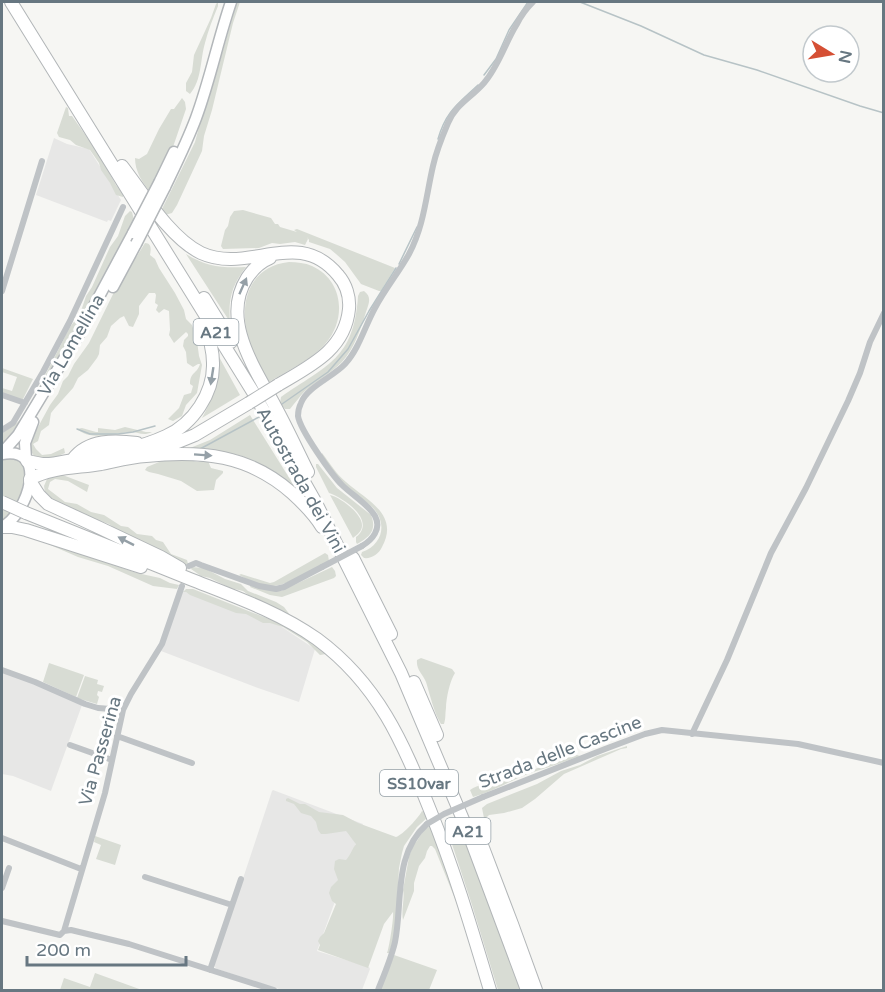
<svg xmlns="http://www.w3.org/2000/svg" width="885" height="992" viewBox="0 0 885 992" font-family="'Varela Round',sans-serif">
<rect width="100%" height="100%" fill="#f6f6f3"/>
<path fill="#e7e7e6" d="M54,138l13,6 22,5 32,51 -10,21 -3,-1 -1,2 -71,-27z
M183,591l96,34 36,24 -16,53 -41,-14 -97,-37z
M2,672l25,9 55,24 -31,86 -38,-15 -11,-2z
M273,790l90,34 -46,127 52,16 1,2 -8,21h-80l-65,-21 -3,-3 58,-175z"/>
<path fill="#d8dcd4" d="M218,2v4c-5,12 -10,25 -13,37 -5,17 -3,37 -15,51l-4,-3v-8l6,-11 2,-17 17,-37 5,-14z
M237,2h3l-7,21 -21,87 -8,26 -2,15 -25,54 -5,8 -7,2 -3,-6 33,-67 7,-26 10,-28z
M182,98l3,4 1,7 -13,38 -23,45c-8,-10 -15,-21 -15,-34l4,1 8,-5 12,-25 12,-20h3z
M66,107l2,1 1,8h3l26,37 18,32 7,9v3l-7,-2 -6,-12 -9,-13 -2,-7 -9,-13 -14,-5 -6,-5 -11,-3 -2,-4z
M243,210l28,8 4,6h3l2,3 17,5 -3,-2 3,-1 98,39 -14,23h-2l-18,-7 -16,-22 -9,-8 -6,-5 -21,-7v-2l-2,-3 1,2 -3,6 -10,-3 -15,2 -8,-1 -13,5 -36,1 -2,-3 4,-16 3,-4 2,-9 4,-6z
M130,211l2,1 2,8 -17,31 -17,38 -78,132 -20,27v-15l11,-7 7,-6 13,-21 37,-72 10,-13 6,-18 6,-9 18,-40 8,-11 7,-20z
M145,243c7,0 6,7 5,12l5,4 4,9 16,25 9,17 2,9 6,6 5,16 2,15 3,9 -5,28 -11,12 -4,11 -9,5 -5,-2 11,-11 5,-13 7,-2 2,-7 -3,-2c0,-12 7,-10 10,-20h-2l-5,3 -6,-4 -1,-11 -3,-6 1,-6 4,-4v-2l-2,-2 -12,11 -5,-8 1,-5 -1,-19 -5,-2 -5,4 -3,-3 2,-5 -3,-2 1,-8 -1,-2h-6l-10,13v8l-6,13 -4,-1 -5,-10 -4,2 -9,8 -4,11 -7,8 -1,9 -2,4 -9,12 -10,8 -5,10 -18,20 -4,5 -2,12 -8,6 -3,10 -5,3 3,5 6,6 9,-1 13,-6 1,5 -15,7 -16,-4 -3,-5 -2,-7h2l1,-6 18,-33 8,-11 5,-13 5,-5 6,-12 15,-21 29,-59 14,-23 5,-5z
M186,254c21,13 36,14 60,13 -14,18 -18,32 -16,55z
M289,262c8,0 16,1 23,4 31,14 35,52 14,77 -13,16 -39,28 -57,39 -7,-12 -15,-24 -19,-37 -12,-36 -5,-78 39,-83z
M364,291c8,6 5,12 2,21 -5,16 -12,37 -24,50 -11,11 -25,19 -37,29 -5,5 -10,12 -15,18h-5l-5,-6 1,-6c46,-32 73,-38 77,-101l2,-4z
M218,355l22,40 -38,23c13,-23 13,-38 16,-63z
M2,368l31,11 -11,22 -20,-8v-5l10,3 5,-14 -15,-5z
M250,415l48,77c-17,-13 -35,-28 -56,-36 -17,-5 -35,-6 -52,-8l20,-8z
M125,427l21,5h6c-10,5 -14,-1 -23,0 -17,2 -38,9 -52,-3l5,-1 14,4h2v-4l17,2z
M322,453c8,10 14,21 24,29 20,18 54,32 36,65 -3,7 -11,12 -18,11l-3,-3 1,-3c20,-7 26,-28 11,-44 -10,-10 -23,-17 -33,-27 -7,-7 -13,-17 -19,-26z
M2,459h14l6,5 3,7 -3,20 -7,19 -13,12z
M164,460h25l9,2 7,-2 3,1 3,7 12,3v2l-7,7 -2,10 -17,1 -16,-10 -23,-7 -9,-2 -4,-2 2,-3z
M316,464h2l19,24 34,27c6,15 -1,22 -14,29l-1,-2v-5c21,-16 -12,-39 -27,-44l-13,-26z
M60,474l29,11 -2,7 -19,-11 -13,-2 -5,3 -2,7 17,13 12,2 14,8 13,3 17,11 7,1 9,7 15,2 4,4 7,2 8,12 16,6 1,4 -3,3 -68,-37 -8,-6 -15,-5 -9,-5 -30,-11 -10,-10 -1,-7 3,-7 2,-3z
M330,495c10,2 33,19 32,31 0,5 -5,9 -9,12z
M41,541h6l63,23 27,9 23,5 10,5 9,2 -2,4 -24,-3 -45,-20 -30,-9z
M325,553l3,2 1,6c-14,7 -43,26 -58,25 -11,0 -23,-6 -32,-11l2,-1 29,9 4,-1z
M192,567l12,1 21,11 16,5 7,7 28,11 8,5 6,8 13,7 -1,1 -51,-26 -8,-6 -13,-3 -20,-10 -9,-2 -10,-7z
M332,567l3,4 1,5 -2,2 -52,19 -12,-2 -20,-8 1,-2 21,6h9z
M186,589h7l86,34 26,14 21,17 -6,1 -13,-13 -24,-15 -13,-4h-7l-17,-9 -10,-1 -46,-18 -4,-3h-3z
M421,658l31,11 3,4c-5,7 -9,26 -9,35 -1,6 0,10 -2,16h-3c-7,-11 -11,-29 -15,-42 -3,-8 -10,-12 -9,-22z
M49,663l35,12 -8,22 -33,-15z
M85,676l13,4 -1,4 7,2 -2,6 -4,-1 -1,4 2,2 -2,7 -20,-6z
M627,746v2l-6,1 -57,25 -29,25 -13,9 -18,5 -15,2 -3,3h-2l-2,-10 5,-4 50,-20 24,-13 19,-6 17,-9z
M577,755l3,1c-16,6 -33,12 -50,17 -19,7 -37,19 -57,24l-3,-7c7,-6 26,-7 35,-10 18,-7 36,-13 54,-20 6,-2 12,-3 18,-5z
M288,798l12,6h5l14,8 24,3 15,8 38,14c7,-2 23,-20 26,-26l5,2 1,4 -11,10 -13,19 -2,7 -3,15 -2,38 -3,32 -5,15h-2c2,-4 7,-36 6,-41l-9,12 -16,44 -50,-18 2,-5 -2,-4 2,-4 4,-4 12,-29 -4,-3 -3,-8 2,-6 7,-7 -4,-11 1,-8 4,-2 7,1c4,-4 6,-11 10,-16 -1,-1 -9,-12 -10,-13l-20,3h-5l-3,-4 -2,-8 -5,-6 -10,-3 -7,-9 -8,-3v-2z
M431,826l28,83 -24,-60 -3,-3h-2l-3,5 -2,7 -6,8 -5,17v8l-11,29c-2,-11 2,-21 0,-30l6,-33 5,-14 3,-2 7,-12z
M458,826l7,9 57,155h-24l-26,-85 -20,-61z
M95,836l26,9 -6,20 -19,-6 5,-14 -7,-3z
M394,955l43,15 -8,20h-49z
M95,973l47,17h-82l4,-12 26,9z"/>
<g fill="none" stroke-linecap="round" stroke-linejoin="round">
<path stroke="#b7c3c6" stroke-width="1.5" d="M580,2l61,24 63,29 53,15 103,36 24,7
M484,75l12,-16 13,-29 19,-28
M438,139c8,-28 20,-35 40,-54
M399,264l18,-37
M282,404l46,-32 20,-23 21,-38 27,-43
M77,429l13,5h28l15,-2 22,-6
M200,449l59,-32"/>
<defs>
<path id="primary" d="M160,181l14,-29
M165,187c11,-23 22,-45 31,-69 14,-38 22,-78 35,-116
M113,287l23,-43
M2,453l16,-18 61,-101 54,-101
M2,454c48,-9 26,60 0,73
M26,459l-1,-16 8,-21"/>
<path id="highway" d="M11,2l242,390 63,111 85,170 66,156 60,161
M122,166c21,27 48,72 79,87 48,22 97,-27 137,22 8,9 12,22 11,34 -4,41 -39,57 -71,76
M270,258c-10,4 -17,11 -23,20 -27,42 9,92 28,128 12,22 22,44 33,66
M204,298l27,44
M151,453l44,-18 54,-32
M73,459c15,-20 42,-19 64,-16
M27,461l15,3h8c37,-7 82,-12 116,-28 27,-12 48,-43 47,-73 0,-14 -4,-27 -9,-40
M30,479c21,-12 48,-11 71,-15 15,-3 30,-7 45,-8 56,-6 103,-1 146,37 11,10 22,21 30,34
M30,481l9,14 9,9 52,24 61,29 19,11
M26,513c55,22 109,44 164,66 43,17 89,33 127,60 61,45 86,103 113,171 24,59 42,120 60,180
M2,527h10l14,3 115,37
M353,558l38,76
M414,682l23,53
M480,840l32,84 24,66"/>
</defs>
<use href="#primary" stroke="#b3b7ba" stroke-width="13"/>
<use href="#highway" stroke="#b2b6b8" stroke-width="14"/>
<path stroke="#bfc3c6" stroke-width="6" d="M2,291l40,-130
M2,395l23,8
M2,430l11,-7 30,-51 27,-51 53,-114
M362,546c10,-6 20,-17 13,-30 -7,-12 -23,-21 -33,-31 -10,-10 -42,-55 -44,-69 0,-4 1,-9 3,-13 6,-16 32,-26 44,-39 14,-15 20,-38 30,-56 10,-19 24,-36 34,-54 15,-28 17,-58 24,-88 3,-14 9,-29 15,-43 8,-19 23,-25 36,-40 15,-17 21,-40 33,-59 4,-8 10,-16 16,-22
M189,566l7,-3 5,2 58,21 17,3 8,-2 38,-20
M2,670l33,12 50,22 13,4 25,2
M692,734l35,-74 44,-107 35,-65 42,-87 12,-28 10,-31 14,-29
M117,736l75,27
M70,745l42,15
M483,797l122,-48 40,-15 17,-4 136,14 86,19
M2,838l79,31
M145,877l87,28
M2,888l7,-20
M2,921l58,14 4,-4 7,-1 58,14 145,46
M64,931l41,-138 18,-83 8,-16 31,-50 20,-58
M210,970l31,-91
M378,990c6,-15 13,-31 17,-48 8,-40 -2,-88 32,-118"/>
<use href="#primary" stroke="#fff" stroke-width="10"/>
<use href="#highway" stroke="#fff" stroke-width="12"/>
<defs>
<path id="primary-bridge" d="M133,233l27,-52
M136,244l29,-57"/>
<path id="highway-bridge" d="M249,403l29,-18
M2,502l24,11"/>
</defs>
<use href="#primary-bridge" stroke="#b3b7ba" stroke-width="13" stroke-linecap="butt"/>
<use href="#highway-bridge" stroke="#b2b6b8" stroke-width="14" stroke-linecap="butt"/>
<path stroke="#bfc3c6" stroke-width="6" d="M322,567l40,-21
M427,824l17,-10 39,-17"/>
<use href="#primary-bridge" stroke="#fff" stroke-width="10"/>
<use href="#highway-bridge" stroke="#fff" stroke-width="12"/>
</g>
<defs><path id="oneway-solid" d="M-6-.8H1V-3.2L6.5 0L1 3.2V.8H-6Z" transform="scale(1.5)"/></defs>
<g fill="#95a0a7">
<use href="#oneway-solid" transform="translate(243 286) rotate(-66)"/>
<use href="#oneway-solid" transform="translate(212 376) rotate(99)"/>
<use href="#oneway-solid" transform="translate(203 455) rotate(4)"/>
<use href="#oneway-solid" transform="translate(126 541) rotate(-153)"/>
</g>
<g text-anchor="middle" stroke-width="6" stroke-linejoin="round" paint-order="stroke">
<g fill="#fff" stroke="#95a0a7" stroke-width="1.5">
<rect x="193.5" y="319" width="45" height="26" rx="4.5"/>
<rect x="380" y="770" width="78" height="26" rx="4.5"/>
<rect x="445.5" y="818" width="45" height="26" rx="4.5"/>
</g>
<g font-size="16" font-weight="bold" fill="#677781">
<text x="216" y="338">A21</text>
<text x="419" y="789">SS10var</text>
<text x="468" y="837">A21</text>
</g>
<g font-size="18" fill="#677781" stroke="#fff">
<text transform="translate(71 345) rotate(-60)" y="6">Via Lomellina</text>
<text transform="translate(301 480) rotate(61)" y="6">Autostrada dei Vini</text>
<text transform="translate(100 751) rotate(-74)" y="6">Via Passerina</text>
<text transform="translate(560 752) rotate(-21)" y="6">Strada delle Cascine</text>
</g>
</g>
<rect width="885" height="992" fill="none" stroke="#677781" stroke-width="6"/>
<g transform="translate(831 54) rotate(101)"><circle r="28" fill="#ffffff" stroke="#c2c9cd" stroke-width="1.5"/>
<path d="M0-4.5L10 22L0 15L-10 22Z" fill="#d54f34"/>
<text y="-9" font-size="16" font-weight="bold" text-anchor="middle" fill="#677781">N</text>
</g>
<path d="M27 956v9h159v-9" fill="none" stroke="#677781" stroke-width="3"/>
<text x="36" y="956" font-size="18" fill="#677781" stroke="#ffffff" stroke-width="4.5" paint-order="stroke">200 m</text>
</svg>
